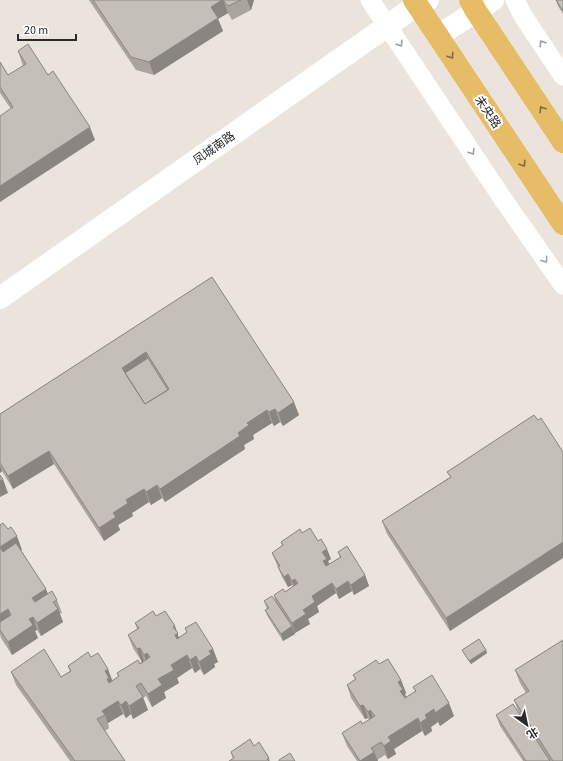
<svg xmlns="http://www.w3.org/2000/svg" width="563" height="761" viewBox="0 0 563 761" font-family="'Source Sans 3','Noto Sans SC',sans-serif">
<rect width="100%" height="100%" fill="#ebe4dd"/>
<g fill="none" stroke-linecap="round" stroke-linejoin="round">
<path stroke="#fff" stroke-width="19" d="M370,0l135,202 58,83
M515,0l8,16 40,60"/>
<path stroke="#fff" stroke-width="22" d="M438,36l55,-36
M0,298l417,-293 11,-5"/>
<path stroke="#e6bc67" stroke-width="22" d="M414,0l149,224
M470,0l6,11 87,131"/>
</g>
<path fill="#a9a49e" d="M89,0h165l-3,10 -19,10 -4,-7 -10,6 5,12 -69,44 -18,-5z
M556,0h7v14l-5,-8z
M18,51l30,24 47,65 -84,-31 -11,-16v-31l8,13 15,-9z
M212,277l87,138 -16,11 -3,-4 -6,4 -2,-3 -19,12 1,4 -10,6 1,4 -80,53 -3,-4 -11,7 -2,-3 -17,11 1,3 -15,9 2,5 -16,11 -50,-77 -41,25 -11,-18 -2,2v-59z
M534,415l-84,216 -63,-97 -5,-13 68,-44 -3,-5z
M0,525l22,25h-1l27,44 9,6 5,13 -2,1 3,8 -22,14 -4,-6 -2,1 3,7 -26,17 -11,-17 -1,-4z
M302,533l29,26 -3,2 1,3 11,-7 -2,-5 27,23 4,11 -15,9 -2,-4 -13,8 -3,-6 -19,13 2,6 -11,7 2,5 -15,9 -1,-2 1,3 -12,7 -15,-24 -3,-7 2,-1 -3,-8 11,-1 -1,-5 11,-3 8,-6 -1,-1 -4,2 -6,-10 -10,-24 10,-7 -1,-4z
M156,616l23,21 8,-4 -2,-5 28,21 5,13 -4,2 1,3 -11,8 -4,-6 -5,4 -3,-5 -15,10 2,5 -15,9 2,6 -14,9 -6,-11 -3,2 5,12 -15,9 -2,-5 -5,4 -3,-4 -15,9 1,5 -4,3 20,30h-55l-54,-76 -5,-13 50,5 9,-6 -2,-5 23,-9 21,24 6,-4 -1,-4 25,-11 -9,-14 -5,-13 9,-6 -2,-6z
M563,640v121h-40l-23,-35 -4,-11 23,-2 -5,-13 12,-7 -6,-10 -5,-13z
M462,650h24l1,3 -16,11 -7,-11z
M379,664l22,16 5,13 -1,1 1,3 9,-6 -2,-4 41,29 -14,10 -2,-4 -7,5 1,4 -7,5 -3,-5 -28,18 2,5 -8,5 -3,-4 -8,5 1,1h-21l-10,-15 -5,-13 20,-9 7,-4 -1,-2 -3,1 -14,-21 -4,-13 8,-6 -2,-4z
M254,746l15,12 1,3h-40l3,-2 -2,-7z"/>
<path fill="#898681" d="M222,0h1l5,13 -10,6 5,12 -69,44 -5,-13 62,-55z
M247,0h7l-3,10z
M90,127l5,13 -95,62v-16z
M146,352l4,13 -22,15 -6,-12z
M294,402l5,13 -16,11 -5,-13z
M275,409l5,13 -6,4 -5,-14z
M267,410l5,13 -19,12 1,4 -10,6 1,4 -80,53 -5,-13 78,-56 9,-10z
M49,451l5,13 -41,25 -5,-13z
M0,466l2,5 -2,2z
M3,479l5,14 -8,4v-16z
M157,485l5,13 -11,7 -5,-13z
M144,489l5,13 -17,11 1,3 -15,9 2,5 -16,11 -5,-13 14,-15 13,-13z
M17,536l5,14 -17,10 -5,-13z
M563,542v16l-113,73 -4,-13z
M327,549l4,10 -3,2 3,8 -4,2 -4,-10 -1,-9z
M288,574l4,11 -4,2 -4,-10z
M365,575l4,11 -15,9 -3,-10z
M295,579l4,10 -3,2 -4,-10z
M348,581l4,10 -13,8 -3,-10z
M332,583l4,10 -19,13 2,6 -11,7 2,5 -15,9 -3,-10 11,-13 9,-14z
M46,589l5,13 -14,9 -5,-13z
M8,609l4,13 -12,8v-16z
M58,609l5,13 -22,14 -4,-13z
M33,617l4,13 -2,1 3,7 -26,17 -4,-13 21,-23z
M175,626l7,21 -7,-12 -2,-8z
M292,626l3,8 -12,7 -2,-7z
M140,648l4,13 -2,2 -5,-14z
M213,649l5,13 -4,2 1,3 -11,8 -5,-13 10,-11z
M486,650l1,3 -16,11 -2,-3z
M147,653l5,13 -3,2 -5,-13z
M187,655l5,13 -15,10 2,5 -15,9 2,6 -14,9 -4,-13 10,-15 13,-14z
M196,656l4,13 -5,4 -5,-13z
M108,669l5,13 1,9 -7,-12 -2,-8z
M401,680l5,13 -1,1 3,9 -8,-12 -2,-9z
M143,697l5,13 -15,9 -4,-13z
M118,701l5,13 -15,9 -3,-8 -3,-4z
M126,701l5,13 -5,4 -5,-13z
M449,703l5,13 -14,10 -5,-13z
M363,705l5,13 -3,1 -5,-13z
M434,709l4,13 -7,5 1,4 -7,5 -5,-13 5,-8z
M370,710l5,13 -3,2 -4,-13z
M418,718l4,13 -28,18 2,5 -8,5 -4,-13 4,-9z
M374,752l4,9h-18z"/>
<path fill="#c4bfb8" stroke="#898681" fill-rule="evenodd" d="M93,0h129l-11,7 7,11 -69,44 -18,-5z
M223,0h18l-13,6z
M556,0h7v11z
M28,44l20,31 5,-4 37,56 -90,59v-70l13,-9 -13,-20v-25l8,13 18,-11 -8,-13z
M212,277l82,125 -16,11 -3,-4 -6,3 -2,-2 -20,13 2,2 -11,8 2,3 -80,53 -3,-4 -11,7 -2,-3 -18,11 2,3 -15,10 3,4 -17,11 -50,-77 -41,25 -8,-13v-49zM146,352l23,37 -24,15 -23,-36z
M148,358l20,32 -23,14 -20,-31z
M534,415l4,5 3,-2 22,34v90l-117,76 -64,-97 69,-44 -4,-5z
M0,475l3,4 -3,2z
M3,523l5,6 3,-2 6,9 -17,11v-22z
M310,528l8,13 3,-2 6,10 -5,3 5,7 -4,2 3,5 15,-9 -3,-5 9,-6 18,29 -14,10 -3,-4 -12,8 -4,-6 -20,13 3,6 -12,8 3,4 -14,9 -18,-28 9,-6 2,3 13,-9 -3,-4 -3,2 -4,-7 -4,3 -6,-10 2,-1 -8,-13 11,-8 -2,-3 19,-13 2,4z
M16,543l30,46 -14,9 3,4 17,-11 5,9 -4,2 5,7 -21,14 -4,-6 -4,2 4,6 -25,17 -8,-12v-8l11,-7 -3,-6 -8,5v-67l3,5z
M272,596l20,30 -11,8 -16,-24 4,-2 -5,-7z
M153,611l3,5 9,-5 10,15 -2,1 5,6 -3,2 2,4 10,-7 -2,-4 11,-6 17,27 -4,2 2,3 -12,8 -3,-6 -6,4 -3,-5 -16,10 3,5 -16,9 4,6 -14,9 -7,-11 -5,3 7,11 -14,9 -3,-5 -5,4 -3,-4 -16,10 3,4 -8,4 28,42h-50l-64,-89 33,-23 17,28 10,-6 -3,-5 20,-14 3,5 7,-4 10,16 -3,2 4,7 -2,1 2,4 10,-7 -2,-3 21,-13 2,4 10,-7 -3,-4 -3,2 -4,-7 -3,1 -9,-14 11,-7 -4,-5z
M479,639l7,11 -17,11 -7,-11z
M563,640v121h-10l-39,-61 15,-9 -14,-21z
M388,659l13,21 -3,2 5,8 -3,1 5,7 11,-7 -3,-4 19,-12 17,28 -14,10 -1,-4 -9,6 2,3 -7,5 -2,-5 -30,19 3,4 -7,5 -3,-4 -10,6 3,4 -14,9 -18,-28 19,-12 1,3 13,-8 -5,-6 -2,2 -5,-7 -3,1 -13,-21 9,-6 -3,-4 23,-15 3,4z
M513,704l37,57h-24l-30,-46z
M250,739l4,7 5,-4 10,16 -2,1 2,2h-40l5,-3 -3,-6z
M290,753l5,8h-16v-1z"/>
<defs><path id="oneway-chevron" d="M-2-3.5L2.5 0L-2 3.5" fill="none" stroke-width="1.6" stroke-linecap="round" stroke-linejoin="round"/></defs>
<g stroke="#9f9f9f">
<use href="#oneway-chevron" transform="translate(542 43) rotate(-123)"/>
<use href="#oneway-chevron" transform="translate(400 44) rotate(56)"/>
<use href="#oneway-chevron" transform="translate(472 152) rotate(56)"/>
<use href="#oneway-chevron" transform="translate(545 260) rotate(54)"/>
</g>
<g stroke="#7f6c45">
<use href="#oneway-chevron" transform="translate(451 56) rotate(57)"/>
<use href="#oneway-chevron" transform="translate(542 109) rotate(-123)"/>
<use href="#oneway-chevron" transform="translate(523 164) rotate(56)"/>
</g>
<g text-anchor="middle" stroke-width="4" stroke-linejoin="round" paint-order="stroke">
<g font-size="12" fill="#2a2a2a" stroke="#fff">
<text transform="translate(488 112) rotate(56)" y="4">未央路</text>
<text transform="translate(214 148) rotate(-35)" y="4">凤城南路</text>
</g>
</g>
<g transform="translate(527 725) rotate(147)" stroke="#ffffff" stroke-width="3" paint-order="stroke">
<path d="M0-3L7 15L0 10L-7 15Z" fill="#2a2a2a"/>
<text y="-6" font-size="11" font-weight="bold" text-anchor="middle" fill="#2a2a2a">北</text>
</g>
<path d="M18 34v6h58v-6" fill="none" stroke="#2a2a2a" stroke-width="2"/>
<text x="24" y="34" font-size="12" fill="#2a2a2a" stroke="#ffffff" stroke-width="3" paint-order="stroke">20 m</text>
</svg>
